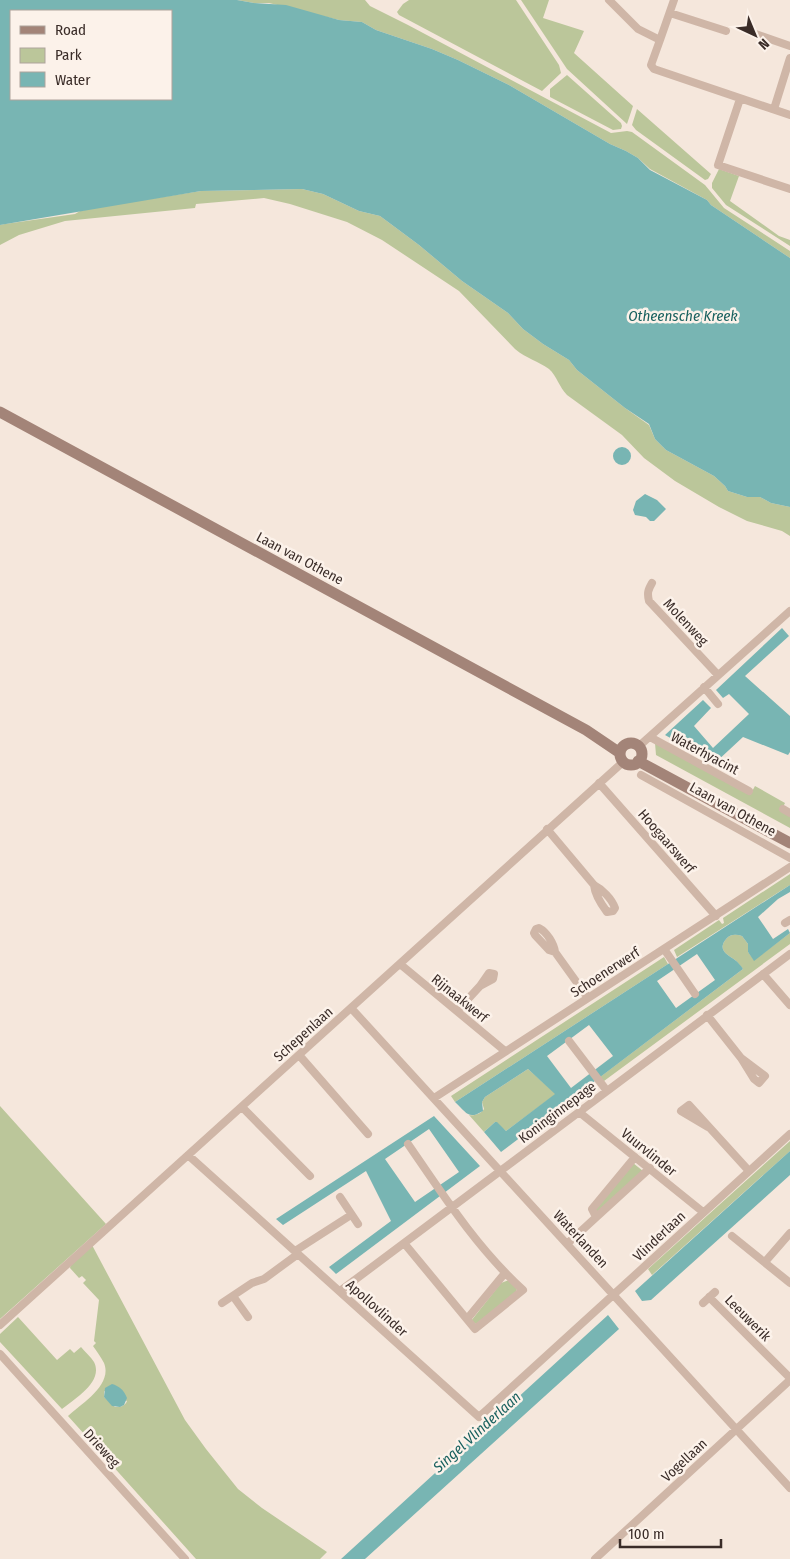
<svg xmlns="http://www.w3.org/2000/svg" width="790" height="1559" viewBox="0 0 790 1559" font-family="'Fira Sans Condensed',sans-serif">
<rect width="100%" height="100%" fill="#f5e7dc"/>
<path fill="#bbc69a" fill-rule="evenodd" d="M237,0h128l5,6 38,19 203,108 16,-2 5,1 73,53 19,23 66,43v7l-67,-45 -12,-8 -4,-5 -57,-31 -12,-11 -12,-7 -16,-7 -101,-59 -51,-25 -26,-11 -56,-19 -14,-8 -23,-2 -70,-17h-15z
M409,0h107l43,65 2,8 -19,18 -143,-76 -2,-3 6,-8z
M521,0h28l-6,18 41,13 -10,22 59,53 -6,18 -60,-55z
M567,75l54,48 1,3 -1,3 -8,1 -63,-33v-8z
M637,109l74,65 -3,5 -3,1 -69,-50 -4,-5z
M719,169l20,7 -9,25 49,35 11,4v6l-64,-41 -14,-17v-5z
M302,189l21,5 36,17 21,5 39,29 43,36 46,32 15,16 20,15 26,16 8,10 48,38 24,17 6,14 11,11 48,26 11,10 3,5 19,6h13l11,6 19,4v29l-8,-5 -35,-10 -28,-14 -44,-26 -31,-23 -22,-23 -55,-40c-8,-8 -10,-19 -18,-26 -11,-8 -22,-10 -34,-20l-56,-58 -77,-51 -35,-18 -57,-18 -26,-6 -68,6 -1,4 -130,13 -46,14 -19,10v-20l5,-1 70,-10 5,-3 24,-5 97,-15z
M655,743l95,52 5,-9 30,17 -4,8 9,5v12l-134,-73z
M790,874v11l-113,72 -3,-7 45,-30 3,4 2,-1 -1,-5z
M790,933v11l-186,137 -2,-1 -2,-3 143,-108c-3,-3 -5,-7 -8,-9 -7,-5 -19,-10 -8,-22 4,-4 9,-4 15,-2l6,8v8l6,8z
M664,957l4,7 -213,138 -4,-6z
M528,1069l28,25 -50,37 -11,-9 -11,10 -15,-17c5,1 12,-1 15,-6l-2,-7 3,-5z
M0,1106l106,118 -106,95z
M790,1141v10l-138,124 -4,-6z
M633,1163l10,8 -45,41 -3,-3z
M92,1245l93,175 21,29 32,40 24,19 65,44 -7,7h-124l-128,-143c13,-12 45,-31 36,-53 -3,-6 -7,-11 -11,-17l3,-3 -2,-2 5,-41 -16,-17 3,-3 -4,-4 -3,2 -9,-10 1,-4zM104,1391l23,10c-2,5 -6,6 -12,6l-11,-10z
M509,1280l8,9 -1,3 -40,32 -5,-3 30,-38z
M18,1317l39,43 13,-11 4,4 7,-6c4,5 10,10 13,15 10,20 -20,37 -32,47l-62,-67v-8z"/>
<path fill="#78b5b3" fill-rule="evenodd" d="M0,0h237l17,3 32,2 53,15 23,2 14,8 56,19 26,11 51,25 101,59 16,7 12,7 12,12 57,30 4,5 12,8 67,45v249l-19,-4 -11,-6h-13l-19,-6 -3,-5 -11,-10 -48,-26 -11,-11 -6,-15 -24,-16 -48,-38 -8,-10 -26,-16 -20,-15 -15,-16 -46,-32 -43,-36 -39,-29 -21,-5 -36,-17 -21,-5 -101,2 -201,34zM11,11h160v88h-160z
M613 456a9 9 0 1 1 18 0a9 9 0 1 1-18 0Z
M645,494l12,6 9,9 -12,12h-4l-4,-4 -11,-2 -2,-5 3,-9z
M782,628l7,8 -44,40 45,40v36l-2,3 -45,-18 -28,26 -50,-28 38,-35 8,8 -17,18 19,22 36,-34 -20,-20 -6,4 -7,-8z
M790,885v7l-12,7 -20,18 15,22 15,-10 2,4 -36,28 -6,-9v-8l-6,-8c-6,-2 -11,-2 -15,2 -11,12 1,17 8,22 3,2 6,6 8,9l-242,183 -17,-20 11,-10h2l9,9 49,-37 -27,-25 -43,28 -3,5 1,9c-15,9 -16,2 -28,-9zM697,954l18,26 -39,28 -19,-27zM589,1025l24,31 -42,32 -24,-32z
M434,1116l46,50 -144,108 -7,-7 62,-46 -25,-50 -83,54 -7,-6zM429,1129l30,43 -44,30 -30,-43z
M790,1151v24l-139,125 -9,1 -7,-10z
M608,1315l11,14 -254,230h-24z
M112,1384c7,2 12,6 15,14l-3,7 -4,2 -8,-1 -8,-9 1,-9z"/>
<g fill="none" stroke-linecap="round" stroke-linejoin="round">
<path stroke="#cfb6a7" stroke-width="8" d="M609,0l29,29 22,11 -9,25 3,4 136,46
M670,13l56,18
M750,32l40,14
M660,40l14,-40
M740,99l-22,66 72,24
M774,109l16,-51
M652,583c-4,7 -5,10 -3,18l69,74
M704,687l14,17
M650,737l99,54
M638,747l152,-136
M641,775l149,83
M599,783l117,133
M783,809l7,4
M547,829l47,56c8,4 18,14 21,23l-2,3 -6,1c-6,-8 -12,-17 -13,-27
M785,923l5,-3
M664,949l31,45
M555,952l-6,-2 -14,-15 -1,-2 2,-4 3,-1c8,4 15,16 16,24l33,46
M400,964l105,87
M763,974l27,31
M351,1008l439,480
M457,1011l23,-25 13,-7 1,-5 -5,-1 -9,13
M707,1015l34,43 13,21 5,4 6,-7 -24,-18
M569,1041l38,50
M299,1055l69,79
M434,1098l356,-231
M242,1107l68,69
M579,1112l124,100
M708,1127l-27,-16 8,-6 60,66
M188,1155l291,262 311,-283
M340,1197l18,27
M596,1217l-4,-8 43,-52
M732,1236l58,47
M404,1243l71,86 48,-39c-46,-42 -80,-95 -115,-146
M568,1243l82,-75
M295,1251l56,-36
M765,1262l25,-29
M340,1291l450,-337
M233,1296l15,21
M709,1297l81,81
M222,1303l30,-20 12,-4 34,-25
M703,1303l12,-11
M467,1319l38,-46
M0,1325l623,-563
M0,1354l185,205
M595,1559l195,-179"/>
<path stroke="#a38478" stroke-width="11" d="M0,412l586,318 34,23
M620 754a11 11 0 1 1 22 0a11 11 0 1 1-22 0Z
M638,761l152,82"/>
</g>
<g text-anchor="middle" stroke-width="5" stroke-linejoin="round" paint-order="stroke">
<g font-size="14" fill="#3a2c28" stroke="#fcf2ea">
<text transform="translate(300 558) rotate(28)" y="5">Laan van Othene</text>
<text transform="translate(686 622) rotate(47)" y="5">Molenweg</text>
<text transform="translate(705 753) rotate(28)" y="5">Waterhyacint</text>
<text transform="translate(733 809) rotate(29)" y="5">Laan van Othene</text>
<text transform="translate(667 841) rotate(49)" y="5">Hoogaarswerf</text>
<text transform="translate(605 972) rotate(-33)" y="5">Schoenerwerf</text>
<text transform="translate(460 998) rotate(39)" y="5">Rijnaakwerf</text>
<text transform="translate(303 1034) rotate(-42)" y="5">Schepenlaan</text>
<text transform="translate(557 1112) rotate(-37)" y="5">Koninginnepage</text>
<text transform="translate(649 1152) rotate(39)" y="5">Vuurvlinder</text>
<text transform="translate(659 1236) rotate(-43)" y="5">Vlinderlaan</text>
<text transform="translate(581 1239) rotate(47)" y="5">Waterlanden</text>
<text transform="translate(377 1308) rotate(42)" y="5">Apollovlinder</text>
<text transform="translate(748 1318) rotate(45)" y="5">Leeuwerik</text>
<text transform="translate(102 1448) rotate(48)" y="5">Drieweg</text>
<text transform="translate(684 1460) rotate(-43)" y="5">Vogellaan</text>
</g>
<g font-size="15" font-style="italic" fill="#19615f" stroke="#fcf2ea">
<text x="683" y="321">Otheensche Kreek</text>
<text transform="translate(477 1432) rotate(-42)" y="5">Singel Vlinderlaan</text>
</g>
</g>
<rect x="10" y="10" width="162" height="90" fill="#fcf2ea" stroke="#aea39c"/>
<rect x="20" y="26" width="25" height="8" fill="#a38478" stroke="#aea39c"/>
<text x="55" y="35" font-size="15" fill="#3a2c28">Road</text>
<rect x="20" y="48" width="25" height="15" fill="#bbc69a" stroke="#aea39c"/>
<text x="55" y="60" font-size="15" fill="#3a2c28">Park</text>
<rect x="20" y="72" width="25" height="15" fill="#78b5b3" stroke="#aea39c"/>
<text x="55" y="85" font-size="15" fill="#3a2c28">Water</text>
<g transform="translate(755 35) rotate(136)" stroke="#fcf2ea" stroke-width="4" paint-order="stroke">
<path d="M0-4L9 19L0 12L-9 19Z" fill="#3a2c28"/>
<text y="-8" font-size="14" font-weight="bold" text-anchor="middle" fill="#3a2c28">N</text>
</g>
<path d="M620 1539v8h101v-8" fill="none" stroke="#3a2c28" stroke-width="2.5"/>
<text x="628" y="1539" font-size="15" fill="#3a2c28" stroke="#fcf2ea" stroke-width="4" paint-order="stroke">100 m</text>
</svg>
